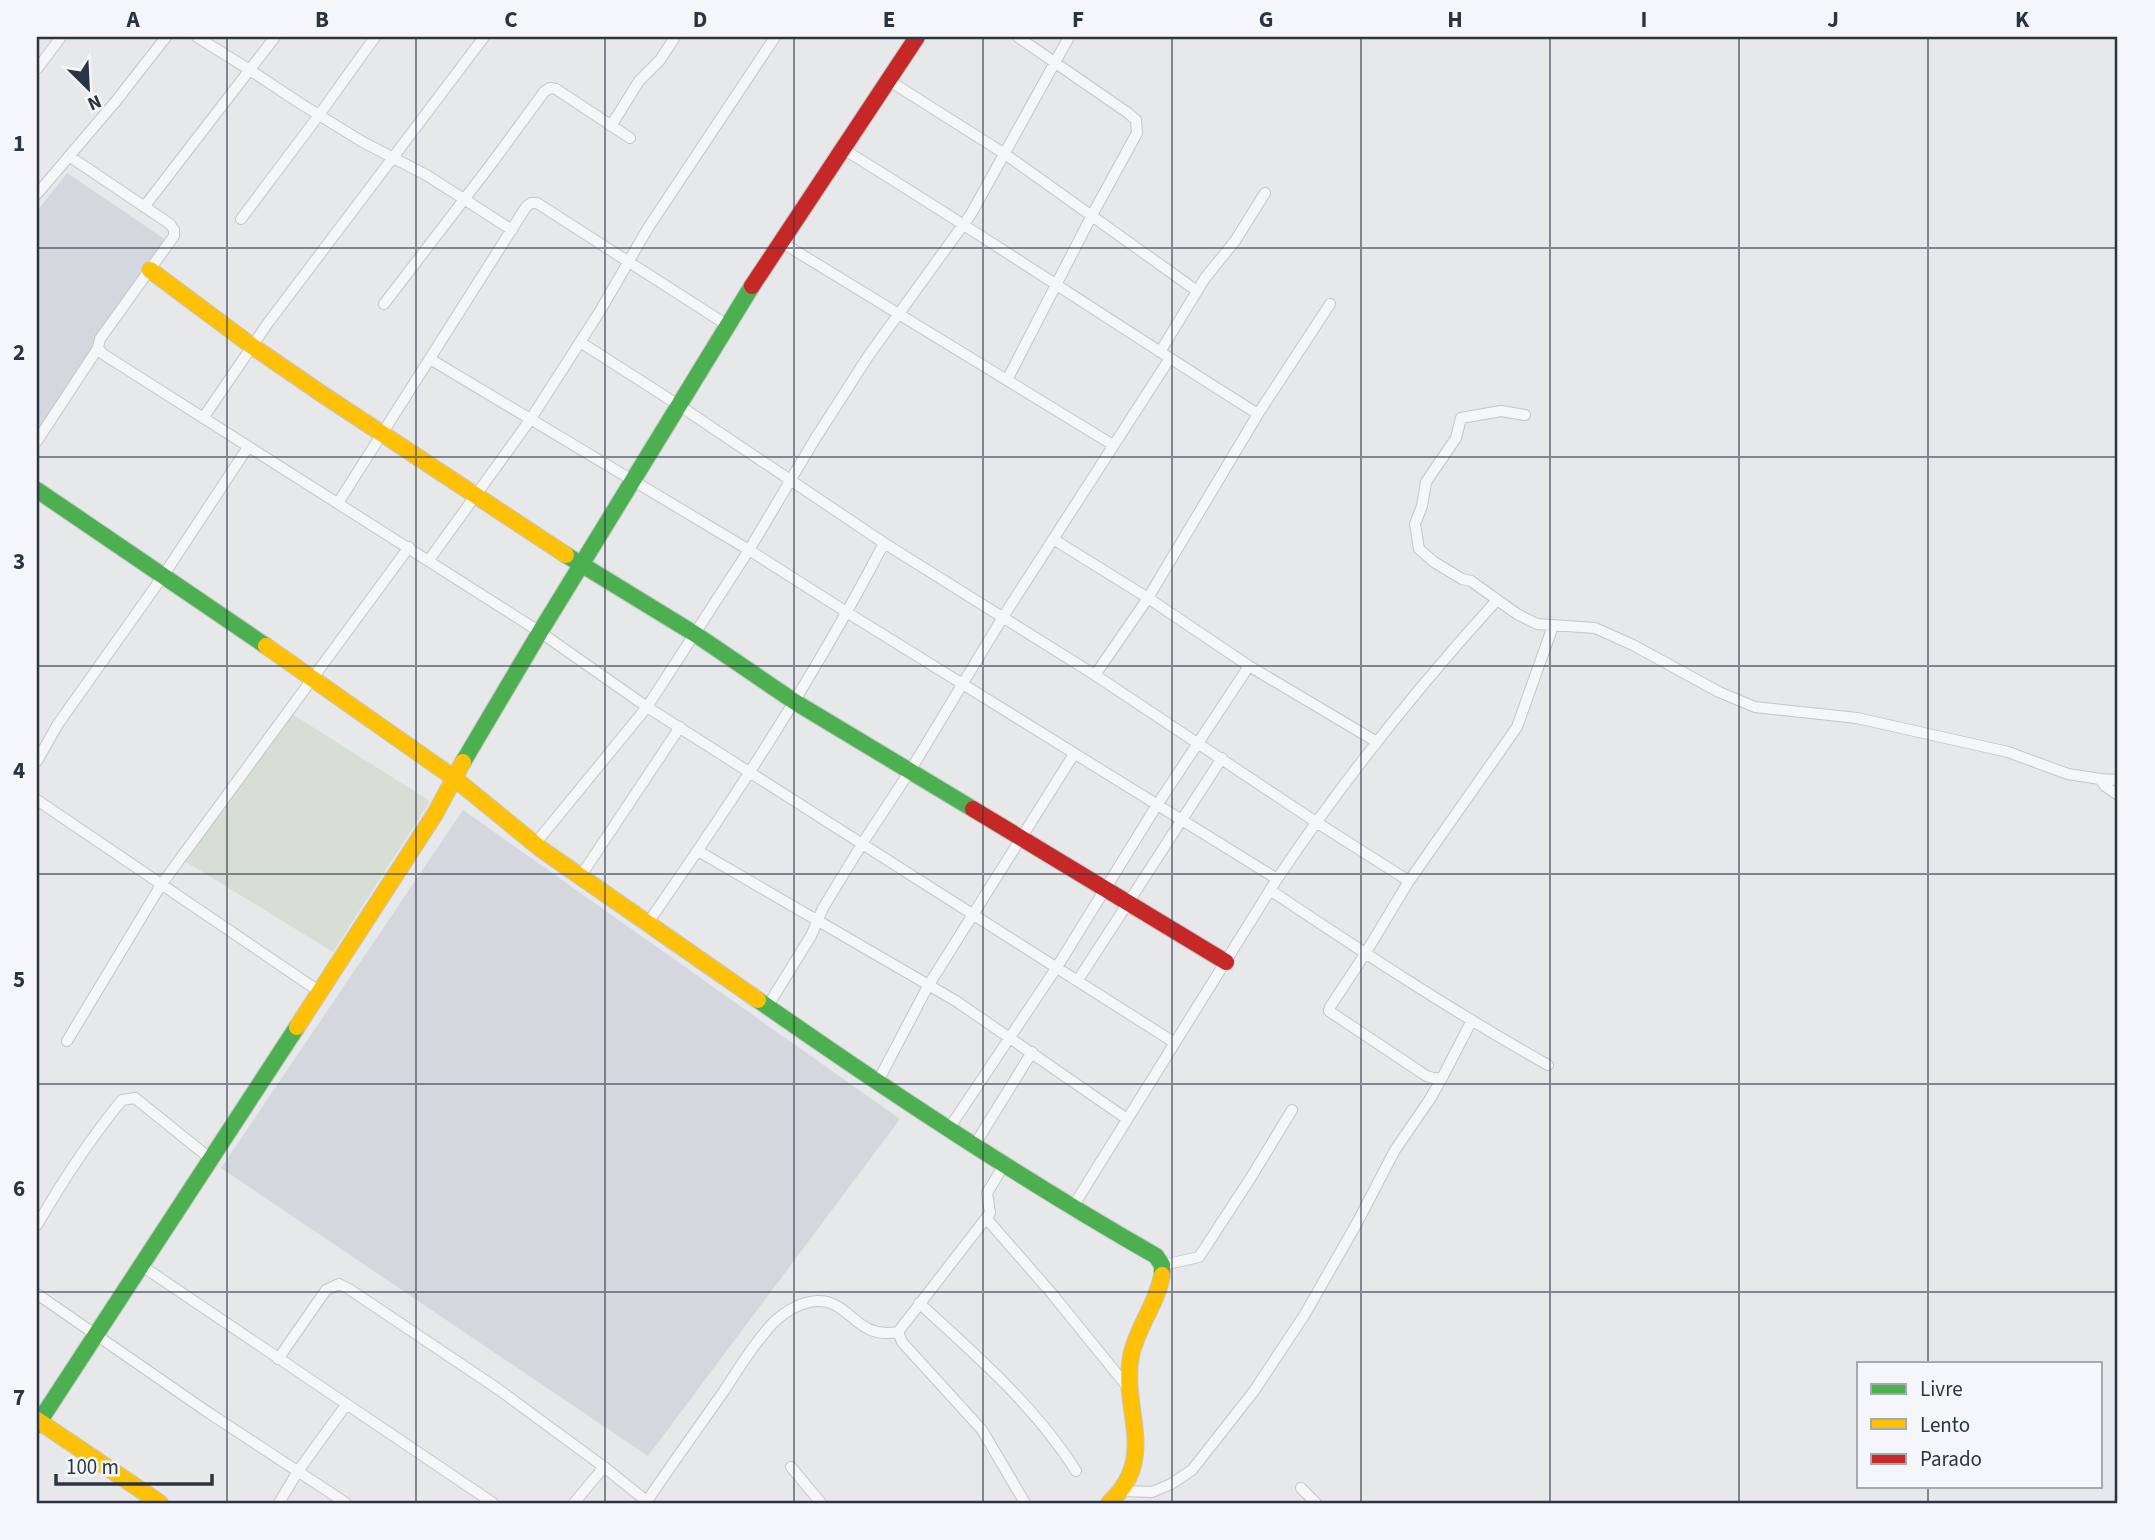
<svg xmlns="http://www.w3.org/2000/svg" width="2155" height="1540" viewBox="0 0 2155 1540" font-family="'Source Sans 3',sans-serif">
<rect width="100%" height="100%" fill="#e6e8ea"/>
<path fill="#d4d7dd" d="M67,173l99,67 -129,195v-224z
M463,810l437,309 -252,337 -427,-288z"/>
<path fill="#d6ded6" d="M284,709l146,92 -97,151 -150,-92z"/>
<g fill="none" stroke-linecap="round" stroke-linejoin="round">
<defs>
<path id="street" d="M197,37l53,33 48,32 63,39 67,35 84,54
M37,69l24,-32
M888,80l117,74 192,137
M611,126l28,-45 21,-21 15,-23
M843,149c140,86 276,178 415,265
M69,156l101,68 4,6v6l-74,103 -2,9 5,6 437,278 107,75 528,336
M37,194l79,-93 50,-64
M144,207l131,-170
M241,219l78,-104 56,-78
M781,242l332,203
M384,304l108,-141 52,-71 6,-4 6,1 74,49
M580,342l100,64 204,137 211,132 221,147 93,59
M1160,352l45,-74 30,-37 30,-48
M430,359l319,191 99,63 429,266
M1007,380l84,-163 46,-84 -1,-13 -8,-7 -110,-76
M1525,415l-24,-4 -40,7 -5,20 -30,44 -4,24 -7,18 4,25 15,13 28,17 9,2 46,33 20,10 58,4 38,17 86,47 36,15 102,11 151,34 60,22 32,5 18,1
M203,418l65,-95 216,-286
M37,441l61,-93
M338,503l188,-296 5,-4h6l190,122
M1053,539l95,59 101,68 128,76
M429,560l101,-140 70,-109 48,-83 127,-191
M1095,675l53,-77 110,-184 72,-110
M37,761l21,-37 105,-148 85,-129
M2100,779l5,7 13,9
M37,800l283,192
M535,844l112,-137 102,-157 66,-111 54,-84 102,-141 98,-177
M698,851l258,150 171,118
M580,877l100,-150
M1270,890c91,61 182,121 278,175
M647,924c86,-123 168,-248 237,-381
M1078,980l144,-222
M767,1007l44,-71 12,-28 39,-64 48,-73 93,-154 167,-259
M1471,1022l-29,56c-10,1 -15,-1 -23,-7l-90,-60 1,-4 35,-53 44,-73 108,-154 36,-101
M67,1041l94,-156 248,-338
M877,1083l51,-97 146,-232
M948,1130l109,-163 100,-162 92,-139
M974,1146l58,-94
M1072,1208l205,-329c66,-98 140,-191 220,-279
M986,1218l67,77 77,95
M37,1225c25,-43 53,-86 85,-125l13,-2 77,62
M1163,1265l36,-8 51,-78 42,-69
M142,1266l351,237
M37,1294l172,119 137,90
M919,1303c56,51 116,103 157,168
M898,1332l4,10 80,88 43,73
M278,1359l48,-69 13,-6 10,5 149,100 106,78 45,36
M791,1467l30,36
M1301,1488l15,15
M1123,1491l29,1 19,-8 21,-14 62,-79 51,-77 52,-91 38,-73 35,-51 12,-21
M647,1501c25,-37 51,-73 77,-110 15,-23 31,-49 50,-69 12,-11 26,-20 43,-21 34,-1 38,39 81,31l92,-119 -3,-20 17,-28
M279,1503l19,-32 48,-66
M574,1503l30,-36"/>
<path id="fast" d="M37,490l229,156
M566,555l129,79 100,68 178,107
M463,762l77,-130 212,-346
M758,1000c130,91 261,178 398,256l6,9v10
M37,1425l260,-398"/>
<path id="slow" d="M150,270l102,76 70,48 244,161
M266,646l188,132 87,71 217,151
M297,1027l138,-213 28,-52
M37,1420l123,83
M1109,1503c50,-46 12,-92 22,-147 6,-29 26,-52 31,-81"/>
<path id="jam" d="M752,286l165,-249
M973,809l253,153"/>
</defs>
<use href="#street" stroke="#c4c6c8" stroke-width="12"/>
<use href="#fast" stroke="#c4c6c8" stroke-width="18"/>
<use href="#slow" stroke="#c4c6c8" stroke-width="18"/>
<use href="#jam" stroke="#c4c6c8" stroke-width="18"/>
<use href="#street" stroke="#f5f6f7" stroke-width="10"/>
<use href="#fast" stroke="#4caf50" stroke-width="16"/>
<use href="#slow" stroke="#ffc107" stroke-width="16"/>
<use href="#jam" stroke="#c62828" stroke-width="16"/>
</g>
<path fill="none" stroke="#2b3445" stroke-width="2" stroke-opacity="0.55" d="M227,37v1466M416,37v1466M605,37v1466M794,37v1466M983,37v1466M1172,37v1466M1361,37v1466M1550,37v1466M1739,37v1466M1928,37v1326M37,248h2081M37,457h2081M37,666h2081M37,874h2081M37,1084h2081M37,1292h2081M1928,1486v17"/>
<rect width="2155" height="1540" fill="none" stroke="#f4f6f9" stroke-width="77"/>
<rect x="1857" y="1362" width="245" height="126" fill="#f4f6f9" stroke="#a4a8b1" stroke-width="2"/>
<rect x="1871" y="1384" width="35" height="10" fill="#4caf50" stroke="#a4a8b1" stroke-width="2"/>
<text x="1920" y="1396" font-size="21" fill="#2b3445">Livre</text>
<rect x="1871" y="1419" width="35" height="10" fill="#ffc107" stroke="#a4a8b1" stroke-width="2"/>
<text x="1920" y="1432" font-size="21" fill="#2b3445">Lento</text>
<rect x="1871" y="1454" width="35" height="10" fill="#c62828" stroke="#a4a8b1" stroke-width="2"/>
<text x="1920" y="1466" font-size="21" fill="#2b3445">Parado</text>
<g transform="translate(88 88) rotate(156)" stroke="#f4f6f9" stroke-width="5" paint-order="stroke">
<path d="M0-5L12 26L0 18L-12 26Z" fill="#2b3445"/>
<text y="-10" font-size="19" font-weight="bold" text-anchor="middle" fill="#2b3445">N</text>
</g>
<path d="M56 1474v10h156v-10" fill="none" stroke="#2b3445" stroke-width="3.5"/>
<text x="66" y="1474" font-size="21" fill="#2b3445" stroke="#f4f6f9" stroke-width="5" paint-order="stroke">100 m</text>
<rect x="38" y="38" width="2078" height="1464" fill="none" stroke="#2b3445" stroke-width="2.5"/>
<g font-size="23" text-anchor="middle" font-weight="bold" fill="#2b3445">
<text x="133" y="27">A</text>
<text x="322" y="27">B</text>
<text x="511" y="27">C</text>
<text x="700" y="27">D</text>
<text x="889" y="27">E</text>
<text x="1078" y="27">F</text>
<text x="1266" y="27">G</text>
<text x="1455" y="27">H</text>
<text x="1644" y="27">I</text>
<text x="1833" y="27">J</text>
<text x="2022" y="27">K</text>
<text x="19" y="151">1</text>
<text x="19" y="360">2</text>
<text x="19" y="569">3</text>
<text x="19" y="778">4</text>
<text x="19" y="987">5</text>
<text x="19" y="1196">6</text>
<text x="19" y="1405">7</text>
</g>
</svg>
